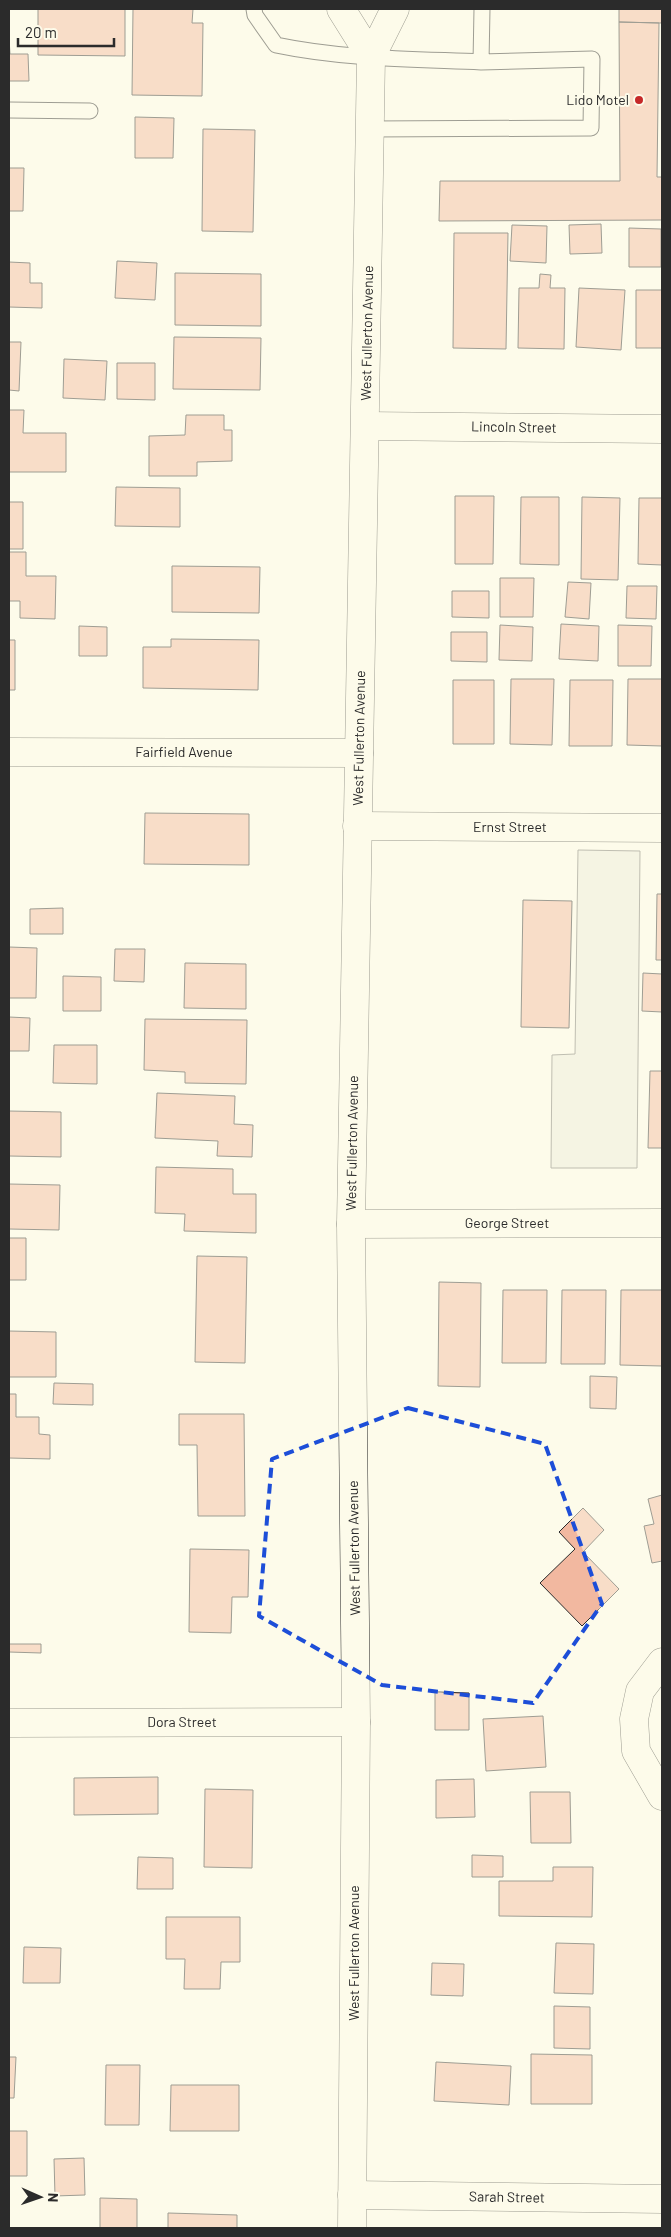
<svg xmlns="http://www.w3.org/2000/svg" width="671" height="2237" viewBox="0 0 671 2237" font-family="Barlow,sans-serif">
<rect width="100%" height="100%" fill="#fdfbea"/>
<path fill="#eceadb" stroke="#74746e" d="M578,850l62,1 -3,317h-86l1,-113 23,-1z"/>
<path fill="#f2b8a0" stroke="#2b2b2b" d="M38,9h87v47l-87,-1z
M133,9h60l-1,14h11l-1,73 -70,-1z
M619,9h43v14l-43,-1z
M619,22l40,1 -2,154h5v43l-223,1 1,-40h180z
M9,38l1,16h18l1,27h-20z
M135,117l39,1 -1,40h-38z
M203,129l52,1 -2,102 -51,-1z
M9,168h15l-1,43h-14z
M601,224l1,29 -32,1 -1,-29z
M512,225l35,1 -1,37 -36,-2z
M629,228l32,1v38h-32z
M454,233h54l-2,116 -53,-1z
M117,261l40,2 -2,37 -40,-2z
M9,262l21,1v20h12v25l-33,-1z
M175,273l86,1v52l-86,-1z
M540,274l11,1 -1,13h15l-1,61 -46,-1 1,-60h20z
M579,288l46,2 -4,60 -45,-3z
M636,290h26v58h-26z
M174,337l87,1 -1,52 -87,-1z
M9,342h12l-2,49 -10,-1z
M64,359l43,2 -2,39 -42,-2z
M117,363h38v37l-38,-1z
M9,410h15l-1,23h43v39h-57z
M186,415h38v15h8v31l-35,1v14h-48v-40l36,-1z
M116,487l64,1v39l-65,-1z
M455,496h39l-1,68h-38z
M521,497h38v68l-39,-1z
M582,497l38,1 -2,82 -37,-1z
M639,498h23v67l-24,-1z
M9,502h14v47h-14z
M9,552h17v24h30l-1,43 -35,-1v-17h-11z
M172,566l88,1 -1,46 -87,-1z
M500,578h34l-1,39h-33z
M568,582l23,1 -2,36 -24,-2z
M627,586h30l-1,33 -30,-1z
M452,591h37v27l-37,-1z
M561,624l38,2 -1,35 -39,-2z
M500,625l33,2 -1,34 -33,-1z
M618,625l34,1 -1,40h-33z
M79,626l28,1v29h-28z
M451,632h36v30l-36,-1z
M171,639l88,1 -1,50 -115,-2v-41h28z
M9,640h6v50h-6z
M511,679h43l-2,66 -42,-1z
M628,679h34v67l-35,-1z
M453,680h41v64h-41z
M570,680h43l-1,66h-43z
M145,813l104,1v51l-105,-1z
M657,894h5v66h-6z
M523,900l49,1 -3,127 -48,-1z
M63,908v26h-33v-25z
M9,947l28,1 -1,50h-27z
M115,949h30l-1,33 -30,-1z
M185,963l61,1v45l-62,-1z
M643,973l19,1v38l-20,-1z
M63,976l38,1v34h-38z
M9,1017l21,1 -1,33h-20z
M145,1019l102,1 -1,64 -61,-1v-11l-41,-2z
M54,1045h43v39l-44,-1z
M650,1071h12v77h-14z
M157,1093l78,3 -1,28 19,1 -1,32 -35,-1 1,-15 -63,-3z
M9,1111l52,1v45l-52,-1z
M156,1167l77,2v25h23v39l-72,-2 1,-17 -30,-1z
M9,1184l51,1 -1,45 -50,-1z
M9,1238h17v42h-17z
M197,1256l50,1 -2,106 -50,-1z
M439,1282l42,1 -1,104 -42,-1z
M503,1290h44l-1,73h-44z
M562,1290h44l-1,74h-44z
M621,1290h41v76l-42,-1z
M9,1331l47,1v45h-47z
M590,1376l27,1 -1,32 -26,-1z
M54,1383l39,1v21l-40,-1z
M9,1394h7v23h23v17l11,1v24l-41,-1z
M179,1414h65l1,102h-47l-1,-71h-18z
M662,1495v66l-10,2 -8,-37 10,-2 -6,-25z
M583,1508l21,22 -21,22 36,37 -37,37 -42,-43 35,-34 -16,-17z
M190,1549l59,1 -1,47h-16l-1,36 -42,-1z
M9,1644h32v9l-32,-1z
M435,1692l34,1v37h-34z
M543,1716l3,51 -60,4 -3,-52z
M158,1777v37l-84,1v-37z
M474,1779l1,38 -39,1v-38z
M205,1789l48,1 -1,78 -48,-1z
M530,1792h40l1,51h-40z
M472,1855l31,1v21h-31z
M138,1857l35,1v31h-36z
M553,1867h40l-1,50 -93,-1v-35h54z
M166,1917h74v45h-19l-1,27h-36l1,-30h-19z
M556,1943l38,1 -1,50 -39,-1z
M24,1947l37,1 -1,35h-37z
M432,1963l32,1 -1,32 -32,-1z
M554,2006l36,1v42l-36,-1z
M531,2054l61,1v49h-61z
M9,2057h7l-2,41h-5z
M436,2062l75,4 -2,39 -75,-4z
M106,2065h34l-1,60h-34z
M171,2085h68v46h-69z
M9,2131h18v45h-18z
M84,2158l1,37 -30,1 -1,-37z
M100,2198l37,1v29h-37z
M168,2213l69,2v13h-69z"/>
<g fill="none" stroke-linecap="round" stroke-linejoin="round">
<defs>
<path id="lane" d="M254,9l1,6 21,30c67,14 136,14 205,17l1,-53
M9,110l81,1
M370,129l221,-1 1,-69 -111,3"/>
<path id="street" d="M366,426l296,3
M9,752l350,1
M357,826l305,2
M351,1224l311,-1
M662,1662l-22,29 -6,28 2,32 26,45
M9,1723l347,-1
M352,2195l310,4"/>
<path id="secondary" d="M341,9l30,48
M352,2228l4,-506 -5,-498 20,-1167 24,-48"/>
</defs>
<use href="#lane" stroke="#2b2b2b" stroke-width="17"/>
<use href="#street" stroke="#2b2b2b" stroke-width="29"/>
<use href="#secondary" stroke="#2b2b2b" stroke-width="29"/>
<use href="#lane" stroke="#fdfbea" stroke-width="15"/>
<use href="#street" stroke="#fdfbea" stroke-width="28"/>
<use href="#secondary" stroke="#fdfbea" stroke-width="28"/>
</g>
<path d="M0 0H671V2237H0ZM408,1408l137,36 57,160 -69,99 -151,-18 -123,-69 13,-157z" fill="#fdfbea" fill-opacity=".55" fill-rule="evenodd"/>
<path fill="none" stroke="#1d4ed8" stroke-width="4" stroke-dasharray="10 6" stroke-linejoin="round" d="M408,1408l137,36 57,160 -69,99 -151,-18 -123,-69 13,-157z"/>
<circle fill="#c62828" stroke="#fdfbea" stroke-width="2" cx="639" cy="100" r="5"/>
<g text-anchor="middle" stroke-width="4" stroke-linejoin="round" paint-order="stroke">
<g font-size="14" fill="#2b2b2b" stroke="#fdfbea" text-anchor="end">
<text x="629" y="105">Lido Motel</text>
</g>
<g font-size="14" fill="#2b2b2b" stroke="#fdfbea">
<text transform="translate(367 333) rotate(-89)" y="5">West Fullerton Avenue</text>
<text transform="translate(514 427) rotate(1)" y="5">Lincoln Street</text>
<text transform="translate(359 738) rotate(-89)" y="5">West Fullerton Avenue</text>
<text x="184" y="757">Fairfield Avenue</text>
<text x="510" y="832">Ernst Street</text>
<text transform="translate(352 1143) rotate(-89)" y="5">West Fullerton Avenue</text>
<text x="507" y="1228">George Street</text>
<text transform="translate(354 1548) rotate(-91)" y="5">West Fullerton Avenue</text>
<text x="182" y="1727">Dora Street</text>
<text transform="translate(354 1953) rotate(-90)" y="5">West Fullerton Avenue</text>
<text transform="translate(507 2197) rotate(1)" y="5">Sarah Street</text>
</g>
</g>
<rect width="671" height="2237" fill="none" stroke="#2b2b2b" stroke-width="20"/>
<g transform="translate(40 2197) rotate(92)" stroke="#fdfbea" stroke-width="4" paint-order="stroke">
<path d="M0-4L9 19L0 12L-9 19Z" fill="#2b2b2b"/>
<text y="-8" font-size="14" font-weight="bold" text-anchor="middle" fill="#2b2b2b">N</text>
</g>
<path d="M18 38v8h96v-8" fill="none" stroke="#2b2b2b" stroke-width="2.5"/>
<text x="25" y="38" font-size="15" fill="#2b2b2b" stroke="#fdfbea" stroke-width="4" paint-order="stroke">20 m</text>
</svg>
